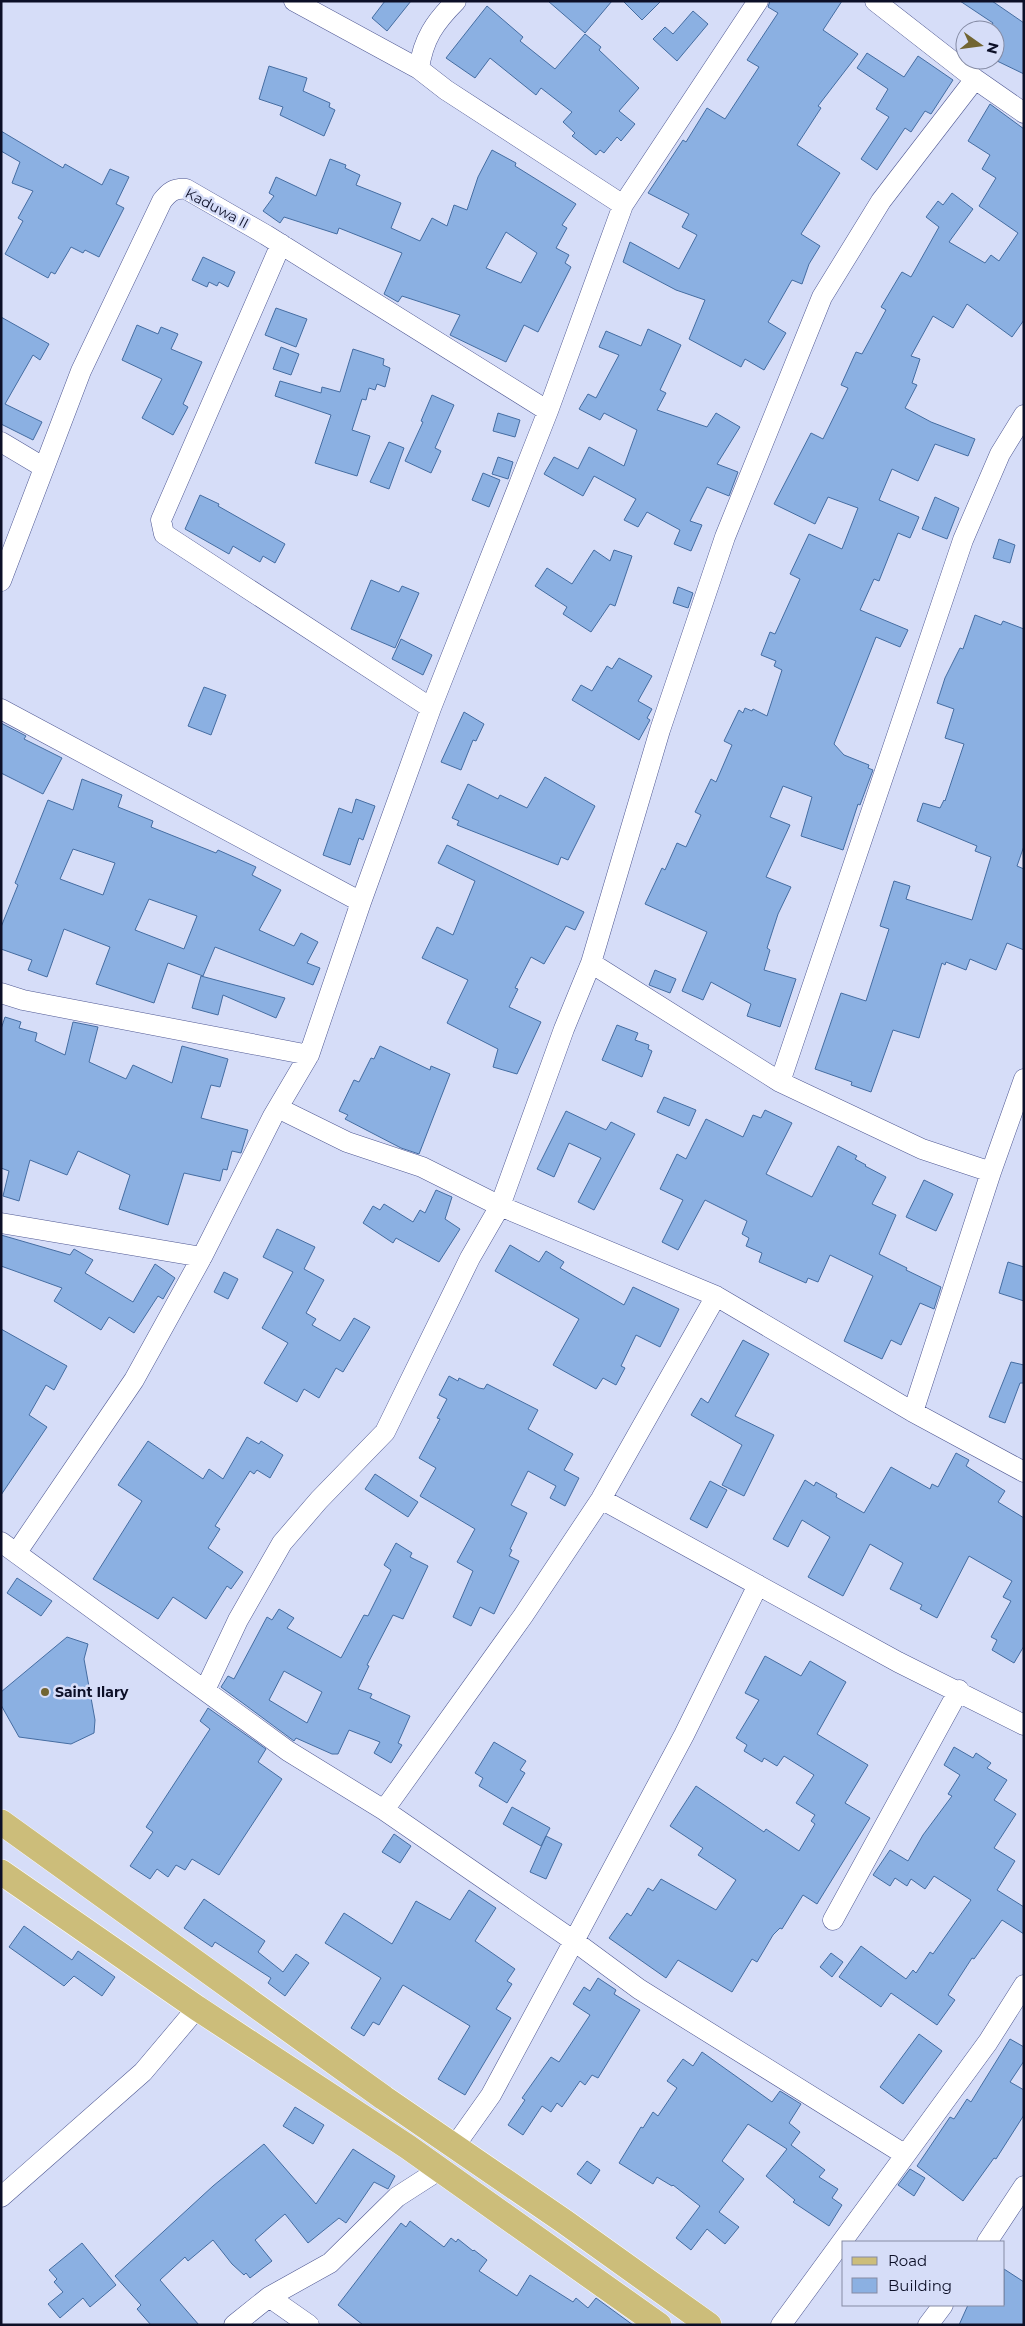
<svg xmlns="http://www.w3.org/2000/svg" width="1025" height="2326" viewBox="0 0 1025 2326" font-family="Montserrat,sans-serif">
<rect width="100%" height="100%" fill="#d6ddf8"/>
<path fill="#8bb0e2" stroke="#456da2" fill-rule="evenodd" d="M385,1h26l-24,30 -15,-13z
M548,1h64l-27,32z
M623,1h38l-19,19z
M770,1h72l-19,29 35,24 -40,52 3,2 -24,37 43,28 -39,61 19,12 -11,18 -7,20 -10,-4 -24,42 18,11 -22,37 -19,-11 -4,8 -52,-28 16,-39 -29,-10 -53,-28 7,-20 49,27 18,-34 -15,-8 7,-13 -41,-21 35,-53 3,2 21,-34 18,11 34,-52 -12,-7 31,-47 -10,-6z
M960,1h32l32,22v51l-29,-14v-30h-6l4,-7z
M487,6l36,31 -3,4 35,28 30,-35 16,13 -2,3 40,38 -20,23 16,13 -14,17 -4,-4 -13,16 -4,-3 -4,5 -24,-19 3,-3 -12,-11 9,-10 -31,-24 -5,7 -46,-37 -15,20 -29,-20z
M693,11l15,13 -31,37 -24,-22 12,-12 8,7z
M867,53l37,24 14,-21 35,24 -22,34 -6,-3 -14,21 -6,-4 -28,42 -16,-11 28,-42 -13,-8 12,-20 -31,-21z
M269,66l38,12 -4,13 27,12 -1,4 6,3 -11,26 -44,-21 3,-8 -24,-8z
M990,104l34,25v191l-12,17 -45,-33 -14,24 -20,-12 -22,40 9,3 -8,24 5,2 -12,23 26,14 44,17 -7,17 -33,-12 -17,37 -26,-12 -13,31 40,17 -9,21 -12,-5 -19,48 -5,-2 -14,31 48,20 -8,17 -24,-10 -42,107 10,11 25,10 -1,3 5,2 -13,35 -2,-1 -15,46 -42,-14 11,-39 -29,-11 -13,31 20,8 -24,52 25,10 -13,27 -11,34 3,2 -6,20 32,9 -16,48 -33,-11 4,-12 -40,-22 -8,18 -21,-9 25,-59 -62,-28 17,-36 3,2 12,-27 9,4 15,-32 -6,-3 16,-33 5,3 16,-37 -8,-4 15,-31 4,3 2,-5 7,3 1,-2 14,7 15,-46 -8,-4 2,-5 -15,-6 9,-23 5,2 25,-55 -10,-5 19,-40 33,15 16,-41 -30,-11 -13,27 -41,-20 37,-71 12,6 25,-51 -7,-3 15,-33 6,2 24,-44 -5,-3 19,-32 2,-3 9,5 28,-50 -13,-10 12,-16 5,4 9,-12 21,16 -24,33 36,21 6,-8 8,6 19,-28 -39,-27 17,-28 -14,-9 8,-14 -22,-14z
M1,131l62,37 2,-4 37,21 8,-16 19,8 -13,27 8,4 -25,49 -14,-7 -2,3 -12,-6 -16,27 -4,-2 -3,6 -43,-24 18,-33 -5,-3 15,-27 -21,-8 8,-21 -19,-11z
M492,150l24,13 -1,3 61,38 -14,21 5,3 -11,20 13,7 -4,8 6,4 -33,65 -14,-7 -18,37 -56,-27 10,-20 -58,-19 -4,6 -14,-8 18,-41 -63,-25 -2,6 -53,-17 -4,6 -17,-12 11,-15 -5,-3 7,-16 40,19 14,-37 16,6 -1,3 15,7 -4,10 45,18 -10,25 29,13 12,-23 15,8 7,-21 13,5 11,-33zM506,232l31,21 -16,30 -35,-15z
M203,257l32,15 -7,15 -9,-5 -2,4 -8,-4 -2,5 -15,-7z
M276,308l31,11 -11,28 -31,-12z
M1,317l48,27 -9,16 -7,-5 -28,49 37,18 -9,18 -32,-16z
M137,325l21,9 3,-7 17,7 -7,15 31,13 -19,42 5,3 -15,28 -31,-17 20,-39 -40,-19z
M648,329l33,16 -21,45 6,3 -9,17 50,17 9,-14 24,14 -23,37 21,8 -9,24 -22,-9 -17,34 12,4 -11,26 -17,-7 6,-14 -33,-18 -9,15 -14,-7 12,-21 -42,-23 -11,20 -39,-22 10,-17 24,12 11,-22 35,19 13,-36 -33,-17 -4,7 -21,-11 9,-15 8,4 23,-43 -20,-8 7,-16 35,15z
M281,347l18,7 -8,21 -18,-6z
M353,349l31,10 -1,6 7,3 -5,19 -8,-3 -2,6 -6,-2 -3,12 -4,-1 -10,31 18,6 -13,40 -42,-13 16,-48 -56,-19 5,-15 41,12 1,-6 18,5z
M432,395l22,10 -19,43 6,3 -10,22 -26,-12 18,-39 -2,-1z
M498,413l22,7 -5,17 -22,-6z
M389,442l15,6 -15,41 -19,-7z
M498,457l15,5 -5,17 -16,-5z
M483,473l17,7 -11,27 -17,-7z
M200,495l19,9 -1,2 67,38 -10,19 -12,-7 -3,6 -27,-16 -4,8 -44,-25z
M935,497l24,11 -12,31 -25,-10z
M999,539l16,6 -5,18 -17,-5z
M594,550l16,11 4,-11 18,6 -17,50 -5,-2 -19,28 -28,-18 4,-7 -32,-21 12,-18 25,16z
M371,580l28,12 3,-6 17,7 -24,55 -44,-19z
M678,587l15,6 -5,15 -15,-5z
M975,615l26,10 2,-4 21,8v217l-7,20 7,3v81l-17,-7 -11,27 -26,-11 -4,11 -20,-8 -1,3 -3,-2 -23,75 -26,-8 -22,62 -20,-7 1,-3 -37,-13 26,-76 25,8 23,-72 -9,-3 14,-45 16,5 -4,13 66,21 19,-63 -16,-6 2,-5 -60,-25 6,-18 17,5 4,-8 1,1 19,-57 -19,-6 9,-29 -17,-6 8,-25 15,-30 3,1z
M401,639l31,16 -9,20 -31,-16z
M619,658l33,18 -14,25 14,8 -5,9 3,2 -11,20 -67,-40 9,-15 11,6 15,-25 5,3z
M204,687l22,8 -15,40 -23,-9z
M464,712l20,12 -8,17 -3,-1 -12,30 -20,-8z
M1,723l25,13 -2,3 38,19 -19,36 -42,-21z
M545,777l50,29 -27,54 -7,-3 -3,8 -101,-40 2,-4 -7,-3 16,-34 30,15 2,-4 27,13z
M82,779l40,16 -4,12 35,14 -2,6 65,26 2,-3 38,17 -4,8 29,15 -22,40 35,16 7,-13 17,9 -11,21 13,5 -7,17 -98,-38 -12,29 -35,-13 -14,40 -58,-19 14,-37 -46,-18 -17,48 -19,-7 4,-10 -31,-11v-22l17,-42 -3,-2 33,-83 25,10zM73,849l42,14 -12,32 -43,-16zM149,899l48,17 -13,33 -49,-19z
M356,799l19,7 -12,34 -4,-2 -9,27 -27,-10 16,-47 13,5z
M447,845l137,67 -9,18 -9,-4 -22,38 -13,-7 -16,31 3,1 -9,18 32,15 -24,52 -24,-7 5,-18 -51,-26 21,-43 -46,-22 15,-31 16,8 22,-54 -37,-18z
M655,970l21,9 -6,14 -21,-8z
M201,976l26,7 58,15 -9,20 -53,-23 -5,20 -26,-7z
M5,1017l16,5 -2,6 18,5 -2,8 30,14 8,-33 25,5 -9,35 37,17 7,-14 39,18 10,-37 46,13 -8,28 -9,-2 -10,33 47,12 -7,23 -9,-2 -5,19 -4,-1 -3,12 -36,-8 -16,52 -49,-16 11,-34 -52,-24 -11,24 -37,-15 -11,41 -16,-5 6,-25 -8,-3v-139z
M617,1025l21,8 -3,7 14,5 -1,4 4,2 -10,26 -40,-17z
M380,1046l50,24 1,-4 19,8 -31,80 -18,-6 -56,-29 3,-4 -9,-4 15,-31 5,2 12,-24 3,1z
M664,1097l32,13 -7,16 -32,-14z
M765,1110l27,13 -26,51 46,23 26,-51 19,10 -2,3 11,6 -1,1 21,11 -14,27 24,11 -17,39 28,14 -1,2 35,17 -7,22 -14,-6 -19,42 -10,-5 -9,19 -38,-18 29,-65 -43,-21 -12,27 -10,-4 -2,5 -47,-21 3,-9 -16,-7 3,-8 -7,-4 5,-13 -42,-21 -27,50 -16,-8 21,-42 -23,-11 17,-35 9,5 20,-40 37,18 10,-22 8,3z
M566,1111l40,19 5,-8 24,12 -41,76 -16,-8 23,-44 -32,-15 -15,34 -17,-8z
M924,1180l29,14 -17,37 -30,-14z
M436,1190l16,7 -7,22 15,10 -21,33 -43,-24 -3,5 -30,-20 10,-17 7,4 4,-6 29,18 7,-12 5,3z
M277,1229l38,18 -11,22 20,11 -18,33 10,6 -4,6 28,16 14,-23 16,9 -27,45 -7,-4 -17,30 -15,-9 -7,13 -33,-19 24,-40 -26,-15 31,-56 -30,-15z
M1,1235l69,20 4,-6 19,11 -8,13 48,29 22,-38 20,14 -12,21 -5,-3 -24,37 -25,-16 -8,13 -47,-29 8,-13 -61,-22z
M510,1245l29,17 7,-11 18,11 -4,6 64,37 9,-18 46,22 -19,38 -24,-12 -15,31 4,2 -9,17 -13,-7 -7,11 -43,-24 26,-46 -84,-48z
M1008,1262l16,5v34l-25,-8z
M224,1272l14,7 -10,20 -14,-7z
M1,1329l66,37 -13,24 -8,-5 -17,30 18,12 -46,68z
M743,1340l26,14 -34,62 39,19 -30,61 -22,-11 20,-40 -51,-30 10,-17 7,5z
M1011,1362l13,3v18h-4l-15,40 -16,-6z
M449,1376l9,5 1,-3 20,10 5,1 3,-5 51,26 -10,19 45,25 -9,16 15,8 -14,28 -15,-8 6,-12 -28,-15 -17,34 16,8 -17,36 2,1 -3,6 10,5 -25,53 -14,-7 -9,19 -18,-9 20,-46 -16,-9 18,-33 -55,-33 16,-28 -17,-10 21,-39 -3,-1 10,-19 -8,-4z
M247,1437l12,7 2,-3 22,14 -13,23 -13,-8 -3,4 -4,-3 -35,55 5,3 -12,19 35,24 -12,17 -4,-3 -21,33 -33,-22 -15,22 -65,-40 49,-78 -24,-16 30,-44 55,38 6,-10 14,10z
M956,1453l13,7 -3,6 39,25 -7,11 26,16v128l-10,17 -22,-13 5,-10 -6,-3 20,-36 -8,-4 9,-16 -43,-25 -32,62 -17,-9 2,-4 -32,-16 13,-26 -33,-19 -27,52 -35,-19 22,-40 -28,-17 -14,27 -15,-8 32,-59 9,6 2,-4 21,12 -1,3 28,16 27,-46 39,22 2,-5 6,3z
M375,1474l43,28 -10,15 -43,-28z
M710,1481l17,9 -20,38 -17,-9z
M396,1543l16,10 -2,4 18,9 -25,53 -10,-4 -26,50 2,1 -11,23 14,5 -2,4 40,18 -12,27 4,2 -11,18 -17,-10 6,-11 -31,-12 -11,24h-6l-36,-16 -2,3 -73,-54 7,-11 6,3 33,-62 5,3 7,-11 15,9 -7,10 54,30 23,-43 4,1 23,-46 -7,-5zM284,1671l38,21 -15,31 -38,-23z
M17,1578l35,23 -11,15 -34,-23z
M67,1637l21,7 -4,15 11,61 -1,13 -23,11 -52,-7 -18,-32v-13z
M765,1656l36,20 9,-15 36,21 -29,52 51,31 -23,38 25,15 -53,86 -14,-9 -21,34 -2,-1 -7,7 -16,27 -5,-3 -20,33 -54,-32 -12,18 -57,-40 18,-25 4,3 17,-28 5,3 8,-12 55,31 20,-30 -38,-25 5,-7 -33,-22 26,-40 68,46 2,-3 33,22 16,-27 -4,-3 4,-6 -19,-12 18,-28 -30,-19 -7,10 -13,-8 -2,4 -18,-11 3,-6 -11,-7 23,-38 -14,-7z
M208,1708l58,41 -8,13 24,17 -63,96 -27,-16 -7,11 -9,-5 -8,12 -11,-8 -7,10 -20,-13 23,-34 -7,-5 64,-98 -10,-8z
M494,1742l32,19 -6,9 5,3 -18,30 -28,-17 4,-8 -8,-5z
M954,1747l19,11 3,-5 15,10 -4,5 20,12 -13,20 22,14 -22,34 21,13 -18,29 27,17v27l-22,-14 -28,39 -2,-1 -24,37 7,5 -18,25 -46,-32 -10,14 -42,-30 22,-31 45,33 7,-9 3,3 14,-21 3,2 38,-54 -37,-24 -9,13 -14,-10 -4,7 -12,-8 -5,8 -17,-11 17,-25 18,11 15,-26 29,-39 -4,-2 12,-19 -16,-10z
M512,1807l38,21 -9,18 -38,-22z
M394,1834l17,12 -11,17 -18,-11z
M546,1836l16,8 -16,35 -16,-7z
M469,1890l27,18 -21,33 40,28 -8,12 5,3 -16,25 15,9 -46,77 -27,-16 32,-53 -67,-41 -24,40 -6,-3 -9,14 -13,-8 30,-50 -56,-35 19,-30 48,31 24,-43 34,19z
M204,1899l61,42 -7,11 25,20 13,-18 13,9 -24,33 -17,-13 3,-5 -56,-36 -3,5 -28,-19z
M24,1926l48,34 6,-9 37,26 -13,19 -28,-20 -10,10 -55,-39z
M831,1953l12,9 -11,15 -12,-10z
M598,1978l18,12 -2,4 26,16 -42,68 -6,-3 -7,10 -5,-4 -18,26 -5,-4 -6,9 -9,-6 -19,29 -15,-10 17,-25 -3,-2 29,-41 8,5 31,-47 -17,-11 11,-17 6,4z
M919,2034l23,17 -39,53 -23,-17z
M1010,2039l14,8v14l-14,21 14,8v25l-28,44 -2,-1 -31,43 -46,-35 33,-49 4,2 13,-20 4,3z
M702,2052l70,50 8,-11 21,13 -12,19 11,9 -9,13 34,25 -6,7 19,12 -6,9 10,7 -13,21 -36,-24 2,-2 -29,-24 21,-27 -39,-25 -26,37 22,18 -25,33 20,15 -14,17 -18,-15 -16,21 -15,-12 24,-32 -27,-21 -1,1 -15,-9 -4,7 -34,-21 22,-36 2,1 10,-16 5,4 19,-28 -10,-7 16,-22 10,7z
M295,2107l29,18 -11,19 -30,-18z
M264,2144l52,60 37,-55 42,27 -7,13 -14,-7 -28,41 -7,-5 -31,25 -23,-29 -30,26 17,21 -22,17 -4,-5 -2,2 -12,-11 -19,-24 -25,21 -3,-4 -25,23 39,45h-48l-14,-16 4,-4 -26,-29 98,-90z
M587,2161l13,9 -9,14 -14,-10z
M910,2169l15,9 -11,18 -16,-11z
M410,2221l34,26 7,-9 5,4 2,-3 15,12 1,-1 13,10 -8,11 38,25 13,-21 43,27 3,-4 12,10 8,-10 37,27h-270l-25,-20 63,-82 5,4z
M82,2243l34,42 -26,22 -7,-9 -23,20 -12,-14 15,-12 -9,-10 3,-3 -8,-9z
M1004,2269l20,13v43h-65l9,-20h36z"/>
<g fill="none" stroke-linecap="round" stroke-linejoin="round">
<defs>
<path id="minor" d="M294,1l125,68
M456,1c-21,21 -33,38 -37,68l27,21 177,115
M875,1l100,78 49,34
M281,244l-120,276 3,14 267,174
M1,442l42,25
M1,581l80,-210 81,-170c7,-9 12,-13 24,-12l80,46 282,176
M1,709l360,193
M591,963l189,119 142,67 69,23
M1,993l22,7 286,55
M780,1082l183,-542 37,-86 24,-39
M278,1108l69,34 75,25 78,39 216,90 197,116 111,60
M1,1223l201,34
M913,1412l78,-240 33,-93
M601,1499l297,163 126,63
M1,1542l287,209 96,59 190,131 65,48 265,165
M17,1552l117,-172 68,-123 71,-141 36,-61 52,-153 70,-194 117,-297 75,-206 135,-204
M205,1690l33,-70 44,-77 37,-43 66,-68 85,-174 30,-52 64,-177 27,-66 69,-233 65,-193 97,-240 59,-96 94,-122
M384,1810l139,-194 78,-117 115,-203
M833,1920l126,-230
M454,2147l37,-52 83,-154 110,-206 74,-150
M1,2197l142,-125 54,-64
M987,2242l37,-56
M269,2297l40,28
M234,2325l35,-28 61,-34 67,-66 42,-27
M781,2325l207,-283 36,-57
M928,2325l15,-20"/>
<path id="major" d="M1,1822l383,276 181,124 144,103
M1,1872l196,136 211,139 251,178"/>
</defs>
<use href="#minor" stroke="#4f5893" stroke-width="21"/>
<use href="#major" stroke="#fff" stroke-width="26"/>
<use href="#minor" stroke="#fff" stroke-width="20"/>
<use href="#major" stroke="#ccbd7a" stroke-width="25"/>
</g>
<circle fill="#726532" stroke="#d6ddf8" stroke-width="2" cx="45" cy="1692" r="5"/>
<g text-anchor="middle" stroke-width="5" stroke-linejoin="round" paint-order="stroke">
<g font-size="14" fill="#0c0f27" stroke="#d6ddf8">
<text transform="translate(217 208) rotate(28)" y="5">Kaduwa II</text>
</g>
<g font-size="14" font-weight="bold" fill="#0c0f27" stroke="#d6ddf8" text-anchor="start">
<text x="55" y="1697">Saint Ilary</text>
</g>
</g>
<rect width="1025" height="2326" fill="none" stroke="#0c0f27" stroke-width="5"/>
<rect x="842" y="2241" width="162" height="65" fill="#d6ddf8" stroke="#858ba4"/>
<rect x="852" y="2257" width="25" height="8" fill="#ccbd7a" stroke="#858ba4"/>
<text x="888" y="2266" font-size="15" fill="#0c0f27">Road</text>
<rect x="852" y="2278" width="25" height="15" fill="#8bb0e2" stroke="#858ba4"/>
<text x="888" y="2291" font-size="15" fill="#0c0f27">Building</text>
<g transform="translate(980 45) rotate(104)"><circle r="24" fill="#d6ddf8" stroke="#858ba4"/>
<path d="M0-4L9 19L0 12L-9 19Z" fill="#726532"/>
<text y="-8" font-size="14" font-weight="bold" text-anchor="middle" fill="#0c0f27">N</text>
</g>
</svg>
